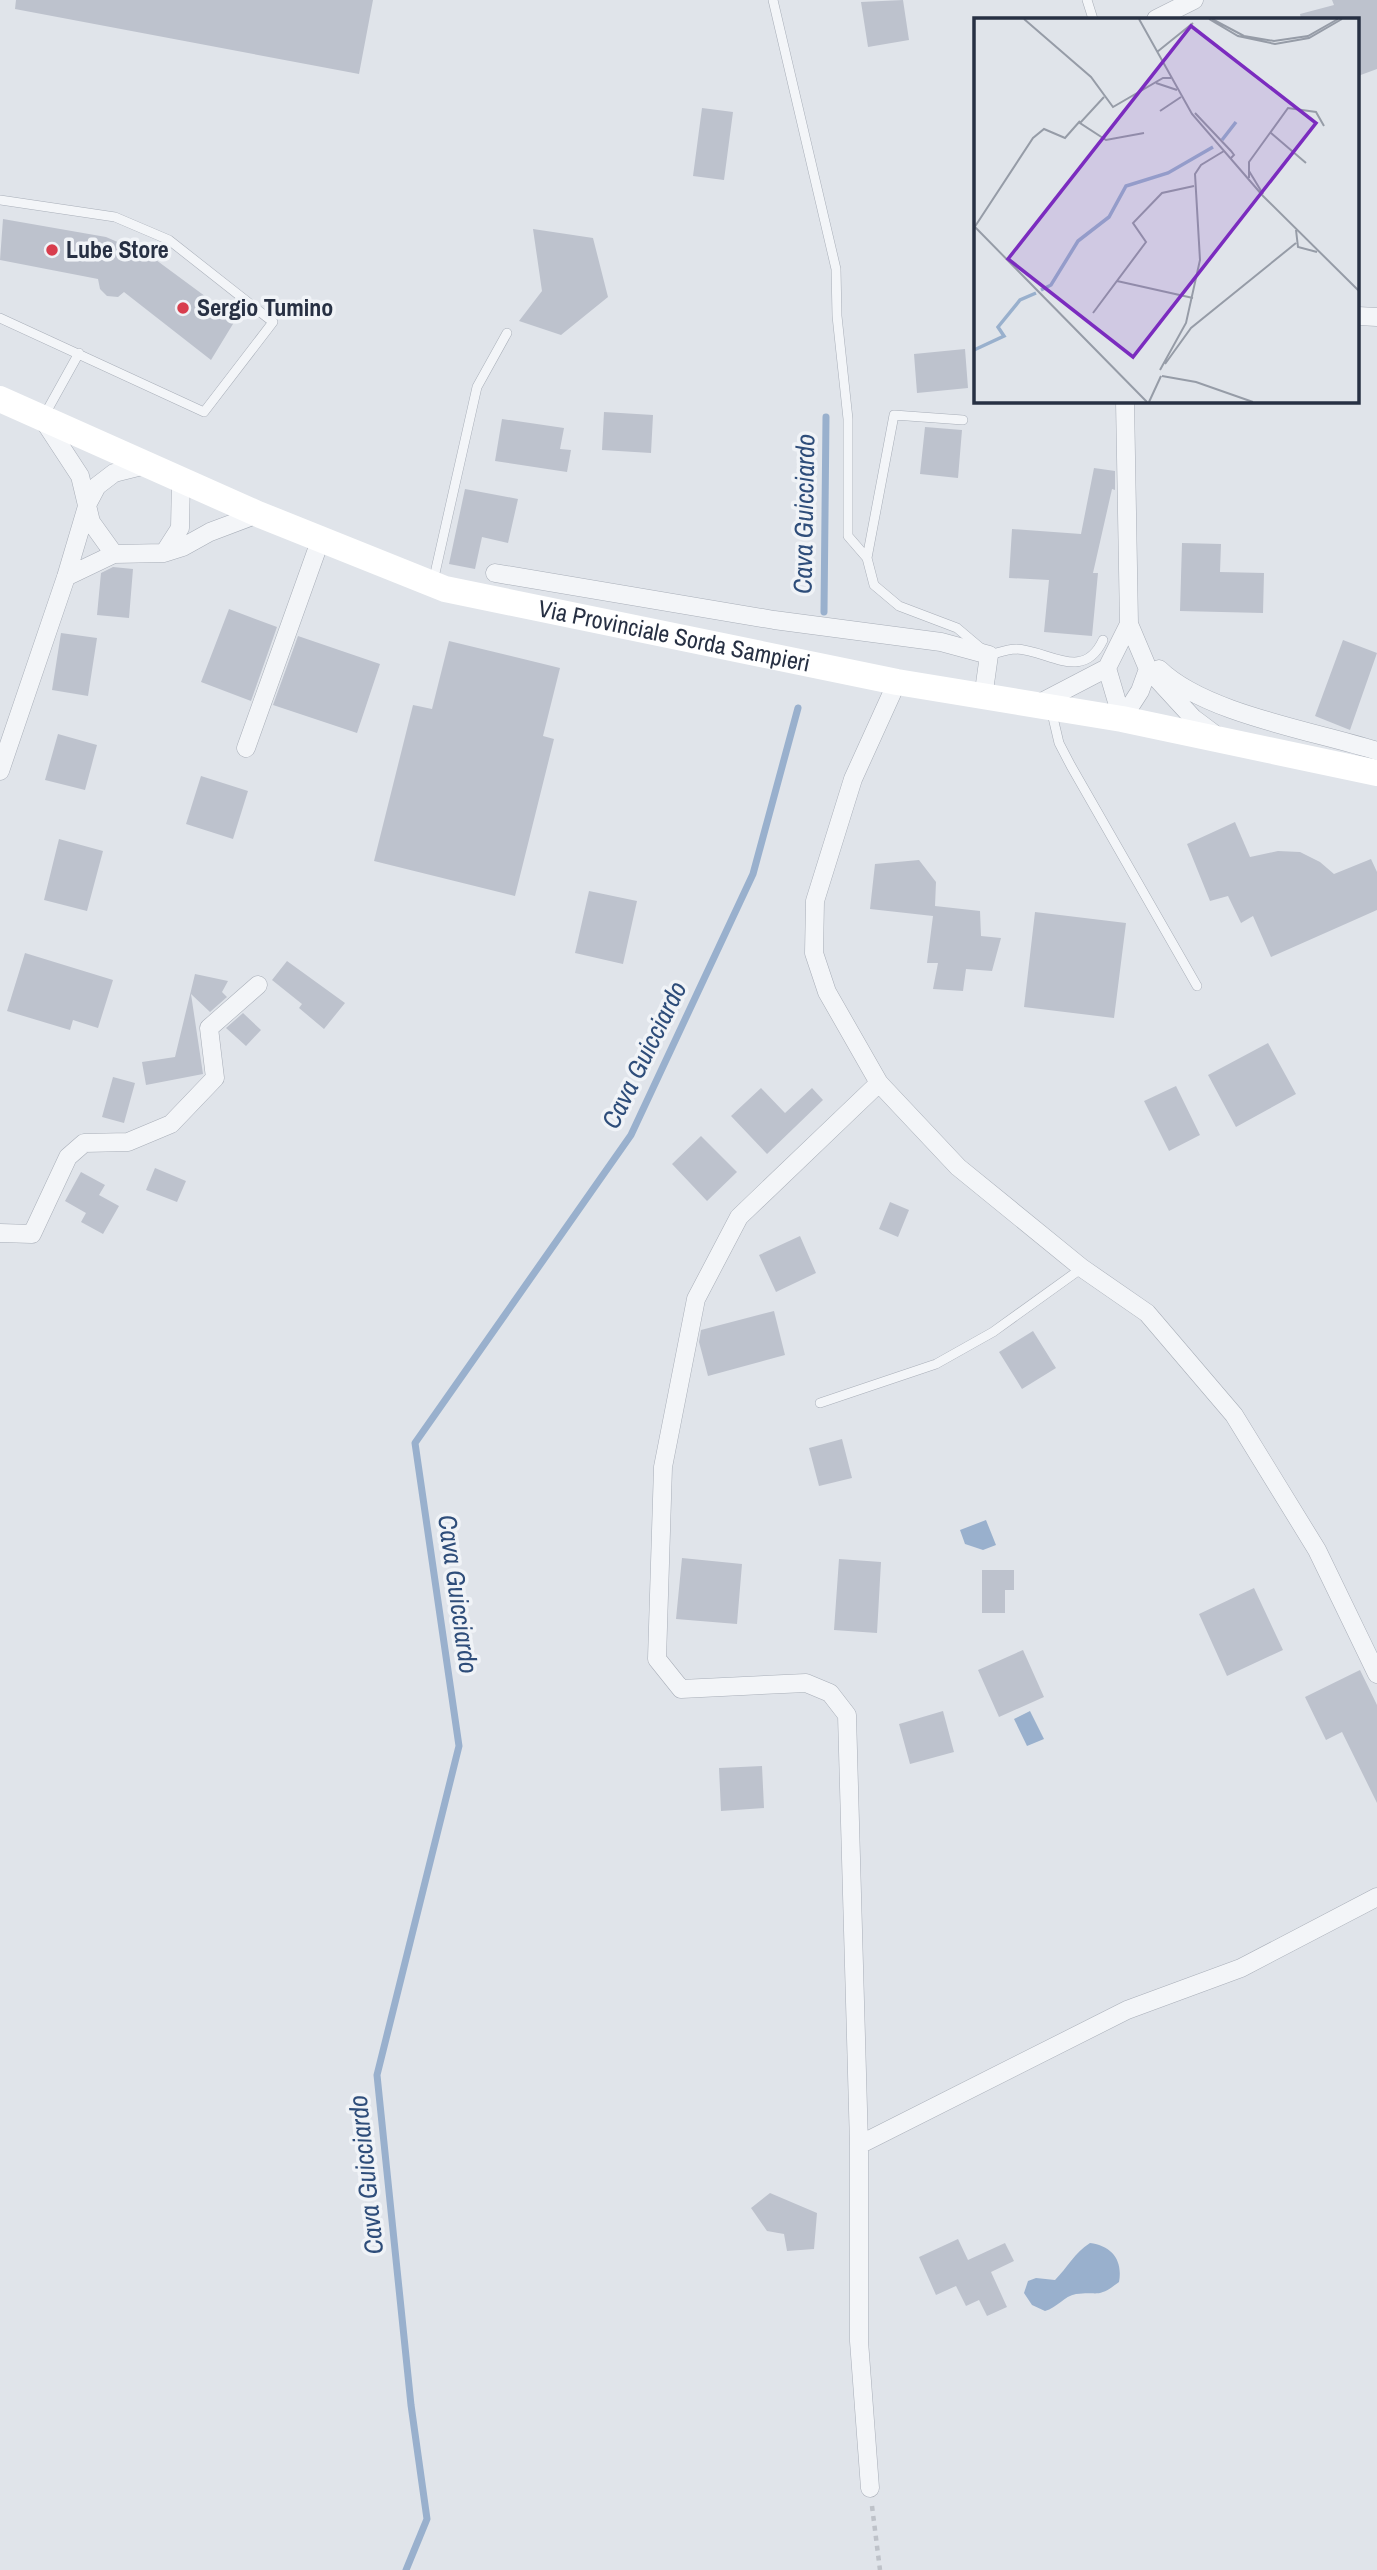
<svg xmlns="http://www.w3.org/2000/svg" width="1377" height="2570" viewBox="0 0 1377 2570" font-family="'Archivo Narrow',sans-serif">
<rect width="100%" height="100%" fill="#e0e4ea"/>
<path fill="#99b0cd" d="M986,1520l10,25 -13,5 -18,-6 -5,-14z
M1030,1711l14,28 -17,7 -13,-27z
M1090,2243c22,3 33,17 29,39 -22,17 -20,9 -43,12 -12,2 -19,14 -31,17l-13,-6 -8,-12 4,-12 8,-3 19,2c13,-13 19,-27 35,-37z"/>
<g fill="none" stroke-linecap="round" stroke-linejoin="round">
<path stroke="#99b0cd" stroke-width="7" d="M824,612l2,-195
M406,2570l21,-51 -16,-114 -34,-330 82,-329 -44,-303 216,-308 122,-261 45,-166"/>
</g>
<path fill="#bdc2cd" d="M16,0h357l-14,74 -344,-65z
M903,0l6,40 -41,7 -7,-45z
M1332,0h45v69l-19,7v-57h-57l-1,-5 34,-9z
M702,108l31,4 -9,68 -31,-4z
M3,219l103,18 46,20 84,62 -25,41 -87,-68 -6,5 -11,-1 -7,-7 -2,-10 -98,-19z
M533,229l60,9 15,59 -47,38 -42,-14 23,-30z
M965,349l3,39 -51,5 -3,-39z
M604,412l49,3 -2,38 -49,-3z
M502,419l62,9 -4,21 11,1 -4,22 -72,-11z
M925,427l37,3 -4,48 -38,-4z
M1094,468l21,3v19l-3,-1 -19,84h5l-6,63 -48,-4 5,-52 -40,-2 3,-49 69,5z
M465,489l53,10 -10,44 -26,-6 -7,32 -26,-5z
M1182,543l39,1 -1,28 44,1 -1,40 -83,-2z
M113,567l20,2 -4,49 -32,-3 4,-42z
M229,609l48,18 -26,74 -50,-19z
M61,633l36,5 -9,58 -36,-6z
M298,636l82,28 -23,69 -84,-28z
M1343,640l34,13 -27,77 -35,-14z
M449,641l111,27 -17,68 11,3 -39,157 -141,-35 39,-156 19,4z
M58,734l39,11 -12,45 -40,-10z
M201,776l47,15 -15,48 -47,-15z
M1235,822l15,35 28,-6 22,1 20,10 14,12 37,-15 6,13v38l-106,47 -18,-41 -12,7 -13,-27 -18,5 -23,-57z
M59,839l44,12 -16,60 -43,-11z
M919,860l17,22 -1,24 45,5 1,25 20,2 -9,33 -26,-2 -3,22 -30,-2 5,-26h-11l6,-47 -63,-7 5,-45z
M589,891l48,10 -14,63 -48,-11z
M1035,912l91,11 -12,95 -90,-11z
M25,953l88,27 -15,48 -25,-8 -3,10 -63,-19z
M287,961l58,42 -21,26 -25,-21 3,-4 -30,-24z
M195,974l33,7 -6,11 5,5 -17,15 -19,-18 12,80 -57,11 -4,-23 33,-5z
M243,1013l18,17 -15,16 -20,-18z
M1268,1043l28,51 -60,33 -28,-52z
M113,1077l22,6 -11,40 -22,-6z
M1176,1086l24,49 -31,16 -25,-50z
M761,1088l24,25 27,-25 11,12 -56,54 -36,-38z
M701,1136l36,36 -30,29 -35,-37z
M155,1168l31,13 -9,21 -31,-12z
M81,1172l24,13 -6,10 20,11 -16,28 -22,-12 5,-9 -21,-12z
M890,1202l19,8 -11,27 -19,-8z
M800,1236l16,37 -40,19 -17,-37z
M774,1311l11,44 -77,21 -9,-34 2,-12z
M1033,1331l23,37 -34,21 -23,-37z
M842,1439l10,39 -33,8 -10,-38z
M682,1558l60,6 -5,60 -61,-5z
M839,1559l42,3 -4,71 -43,-3z
M982,1570h32v20h-9v23h-23z
M1254,1588l29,62 -56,26 -28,-62z
M1023,1650l21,47 -45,20 -21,-47z
M1360,1670l17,35v98l-35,-71 -16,8 -21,-43z
M943,1711l11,41 -44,12 -11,-40z
M762,1766l2,42 -43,3 -2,-43z
M770,2193l47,20 -3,36 -27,2 -3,-17 -17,-3 -16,-23z
M958,2239l10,21 37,-17 9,18 -23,11 16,35 -20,9 -8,-16 -13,6 -10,-20 -20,9 -17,-38z"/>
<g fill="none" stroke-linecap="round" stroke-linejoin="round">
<defs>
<path id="lane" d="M773,0l63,269 1,47 11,103v117l19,22
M1087,0l6,19
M0,200l115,17 54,23 104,82 -69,90 -204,-94
M44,416l35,-63
M963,420l-69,-5 -27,143 7,27 25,21 58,22 32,27c8,-2 19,-6 27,-6 32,1 67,34 87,-9
M433,582l44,-195 30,-54
M1051,709l8,34 12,23 126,220
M820,1403l116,-39 57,-32 89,-64"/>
<path id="street" d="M1156,19l38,-19
M1358,316l19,1
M1125,401l4,223 19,45 45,49 24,18
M44,421l36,55 11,46 23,32
M164,553l16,-25 1,-48
M495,573l279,47 167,22 48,13 -6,43
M66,577l48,-23 50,-1 19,-6 27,-15 48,-18
M1107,668l15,51
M1159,669c46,45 156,62 218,82
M897,682l-44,97 -38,122 -1,52 13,39 52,91 79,84 124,101 65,45 87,102 83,135 60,124
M1036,705l71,-37 22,-44
M1122,719l18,-28 8,-22
M246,748l74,-207
M0,771l66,-194 22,-74 9,-17 17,-13 32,-8
M0,1233l32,1 36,-77 16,-14 44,-1 43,-18 44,-46 -6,-50 49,-43
M859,2145l268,-135 114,-42 136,-71
M870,2488l-11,-147v-196l-12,-430 -17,-22 -24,-10 -125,6 -24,-30 6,-192 33,-168 43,-82 140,-134"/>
</defs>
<use href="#lane" stroke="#a8aeb8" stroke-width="10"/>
<use href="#street" stroke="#a8aeb8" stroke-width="19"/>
<path stroke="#bec2c9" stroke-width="4.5" stroke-dasharray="5 5" stroke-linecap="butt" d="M872,2506l8,64"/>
<use href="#lane" stroke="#f3f5f8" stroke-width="9"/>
<use href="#street" stroke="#f3f5f8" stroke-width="18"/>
<path stroke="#fff" stroke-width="26" id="s1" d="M0,399l258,115 187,75 452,93 225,37 255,54"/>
</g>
<g fill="#d83d4d" stroke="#f0f3f7" stroke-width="2.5">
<circle cx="52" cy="250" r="7"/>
<circle cx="183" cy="308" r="7"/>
</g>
<g text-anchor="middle" stroke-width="7" stroke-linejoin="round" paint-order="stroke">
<g font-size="24" font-weight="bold" fill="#273043" stroke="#f0f3f7" text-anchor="start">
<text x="66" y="258">Lube Store</text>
<text x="197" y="316">Sergio Tumino</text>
</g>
<g font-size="24" fill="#273043" stroke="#f0f3f7">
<text dy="8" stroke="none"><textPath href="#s1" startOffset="718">Via Provinciale Sorda Sampieri</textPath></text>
</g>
<g font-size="26" font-style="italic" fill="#2e4d7a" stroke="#f0f3f7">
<text transform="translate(804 514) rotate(-89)" y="9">Cava Guicciardo</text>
<text transform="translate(644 1055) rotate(-64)" y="9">Cava Guicciardo</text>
<text transform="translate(458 1594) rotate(82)" y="9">Cava Guicciardo</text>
<text transform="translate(366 2175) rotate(-96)" y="9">Cava Guicciardo</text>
</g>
</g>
<g transform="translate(974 18)">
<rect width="385" height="385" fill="#e0e4ea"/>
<path fill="none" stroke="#99b0cd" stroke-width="3.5" d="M248,122l14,-18M67,272l10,-5 27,-44 31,-24 17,-31 42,-13 45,-26M0,332l30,-14 -6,-9 22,-27 16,-7"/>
<path fill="none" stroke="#969ca7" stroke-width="2" d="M50,1l67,58 22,30 50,-29h8M165,1l53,95 71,82 96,95M235,1l29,17 37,8 34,-6 33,-19M238,1l32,17 30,5 34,-5 30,-17M183,34l36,-29M182,65l21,7M130,79l-24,26 26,17 38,-7M186,93l21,-14M221,95l36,38 3,4 -4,4M297,115l35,30M275,153l14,23M275,160v-16l39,-54 28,4 8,14M0,208l173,176M0,210l59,-90 11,-9 21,9 15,-17M322,212l2,17 19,5M143,263l76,17M119,295l53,-71 -13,-19 29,-30 32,-7M191,346l26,-36 105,-85M186,352l26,-47 14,-63 -5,-86 6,-9 23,-14M188,358l34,6 57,20M175,384l12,-26"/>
<path fill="#7b2cbf" fill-opacity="0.15" stroke="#7b2cbf" stroke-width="3.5" d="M217,8l125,97 -183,234 -125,-98z"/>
<rect width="385" height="385" fill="none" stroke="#273043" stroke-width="3.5"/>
</g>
</svg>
